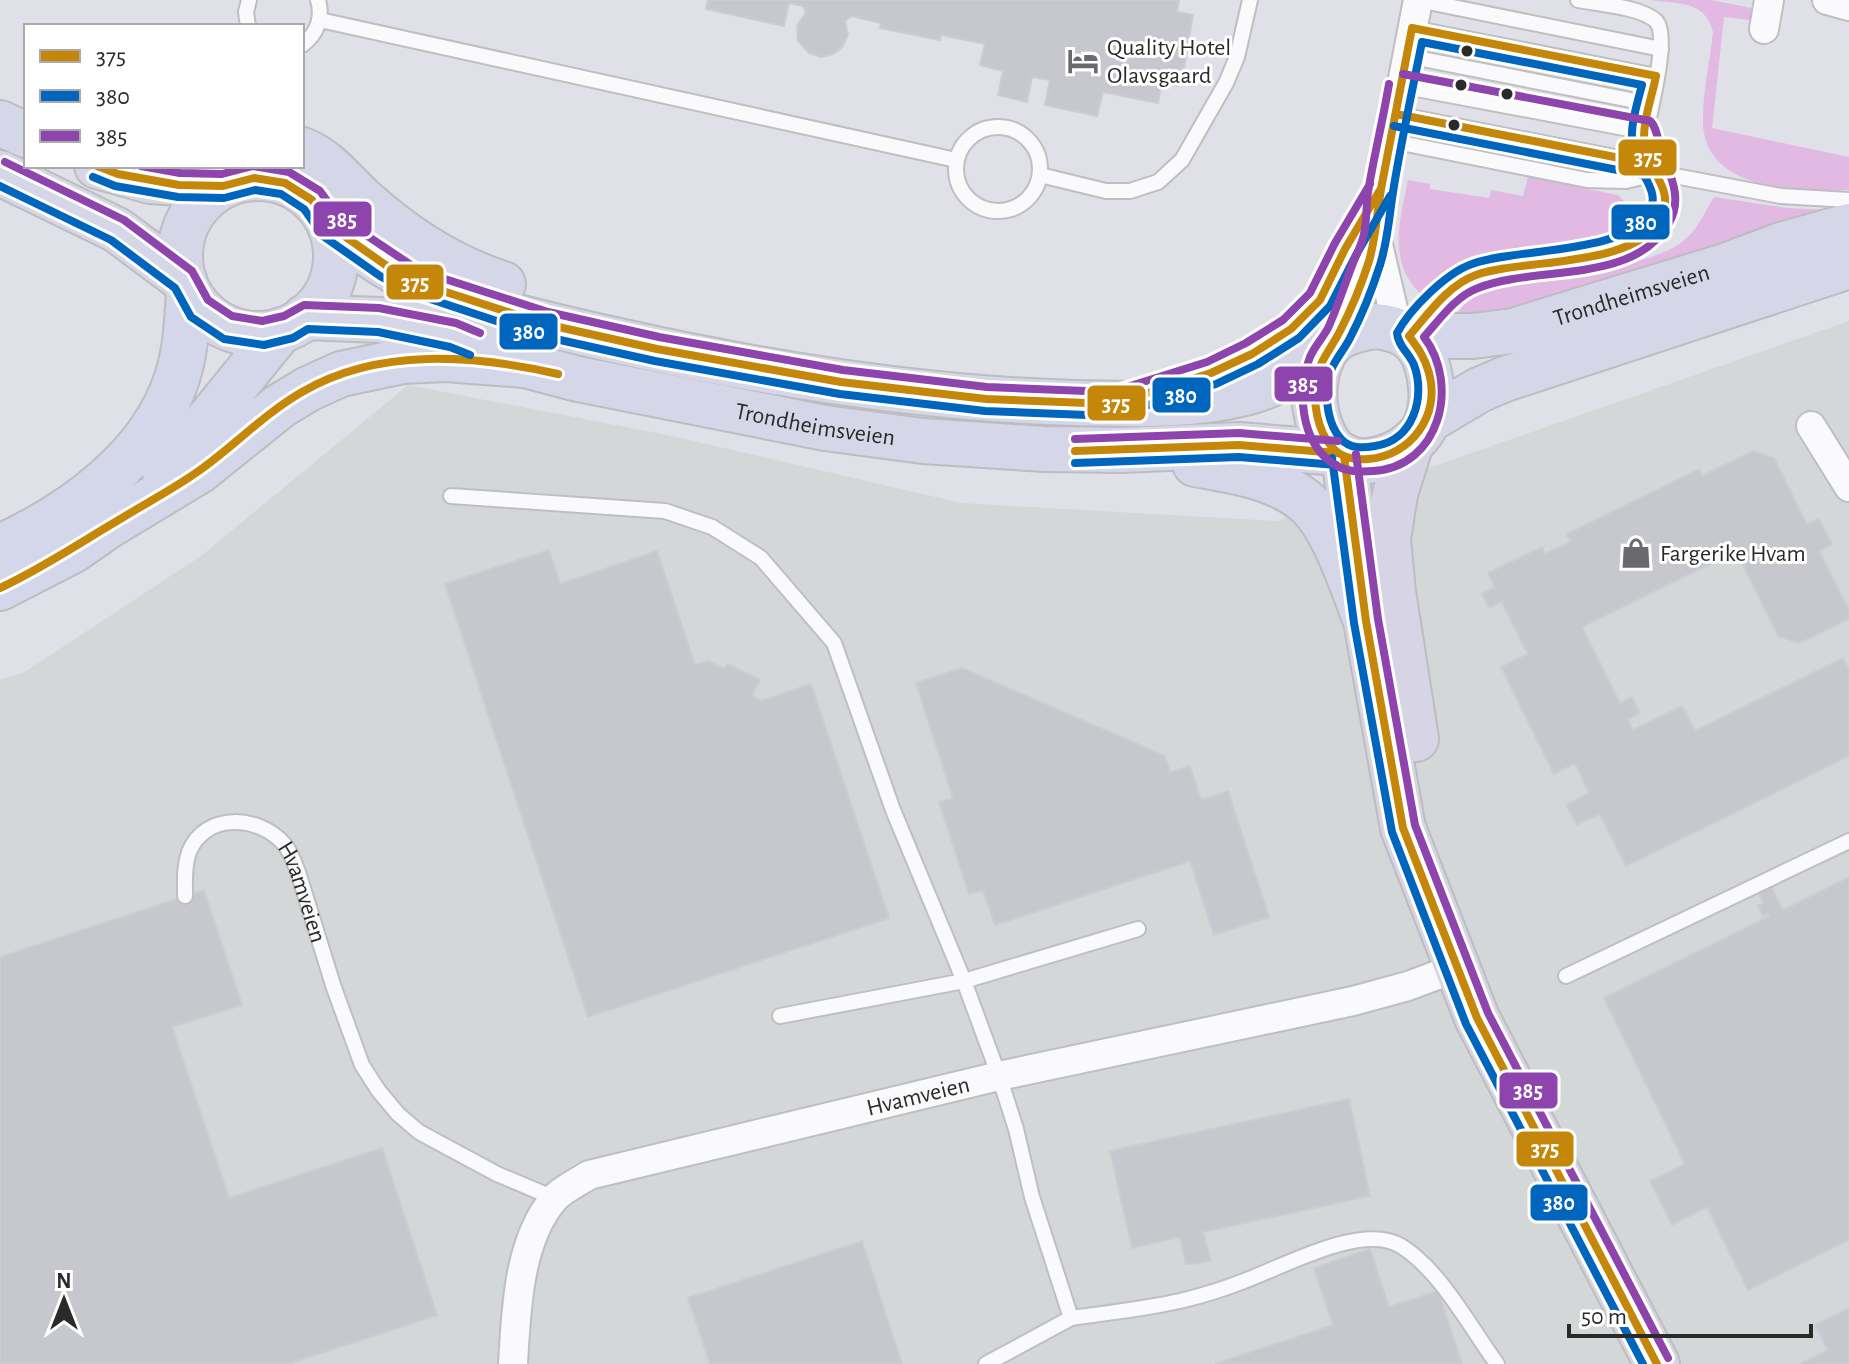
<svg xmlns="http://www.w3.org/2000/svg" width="1849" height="1364" viewBox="0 0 1849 1364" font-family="'Alegreya Sans',sans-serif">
<rect width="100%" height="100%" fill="#e0e0e8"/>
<path fill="#d4d7d7" d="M1849,321v1043h-1849v-685l23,-6 178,-117 207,-171 264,51 289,67 316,18z"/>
<path fill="#e1b9e2" d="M1650,0h61l41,8 -2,12 -26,-3 -12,111 137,29v33c-50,1 -143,2 -146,-66 -1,-30 7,-62 10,-92 -8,-32 -35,-28 -63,-32z
M1528,177l90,18 13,13 -2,18 -18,11 -31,6 -108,13 -23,14 -25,27c-37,-32 -25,-74 -16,-117l22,4v5l59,9 2,-8 32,6z
M1714,197l73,11 44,2 -254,85 -93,22 -27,-3c30,-50 176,-34 225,-72 16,-12 22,-29 32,-45z"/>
<path fill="#c7c7ce" stroke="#ccccd3" stroke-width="2" d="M708,0h471l-2,12 16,3 -9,53h-3l-4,18 -15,-4 -4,21 -55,-11 -6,24 -52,-11 5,-25 -18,-3 -5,25 -29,-7 5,-24 -23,-6 5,-21 -44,-9 -1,5 -60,-12 1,-5 -30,-7 -6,5 3,14 -6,12 -9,7 -12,3 -12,-4 -11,-12 -1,-15 9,-14 -3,-6 -14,-3 -5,23 -78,-17z
M1753,451l21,7 33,67 12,-6 13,25 -13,7 30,59v9l-50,24 -21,-7 -42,-85 -154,76 38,76 12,-6 8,16 -12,6 5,11 49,-24 13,25 148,-73 6,12v86l-223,110 -26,-52 -23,11 -11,-20 23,-12 -14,-30 -21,11 -53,-107 27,-13 -26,-52 -13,6 -7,-14 13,-7 -7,-14 54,-26 3,7 26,-12 -4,-8 132,-65 3,7z
M549,550l11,34 97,-33 38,114 13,-4 17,8 3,-5 32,16 -8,15 9,6 50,-17 78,234 -301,99 -143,-433z
M962,668l203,88 5,16 20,-6 11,34 27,-9 41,126 -55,18 -24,-74 -195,64 -12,-35 -14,4 -30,-92 14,-4 -37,-115z
M1849,877v363l-101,50 -41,-83 -35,18 -22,-44 35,-17 -81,-166 166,-82 -2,-3 -5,3 -5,-10 5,-3 -4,-10 12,-6 12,23z
M204,890l38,115 -70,22 57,171 153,-50 55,167 -149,49h-288v-407z
M1349,1099l21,97 -167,36 8,29 -16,3h-9l-6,-27 -48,11 -22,-97z
M862,1241l40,123h-192l-22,-66z
M1370,1249l19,58 49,-16 24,73h-247l118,-39 -19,-57z
M1849,1308v56h-48l27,-14 -13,-25z"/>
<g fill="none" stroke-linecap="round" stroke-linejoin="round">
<defs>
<g id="service">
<path d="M1418,0l243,49"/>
<path d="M320,20l636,140"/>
<path d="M248,26l-2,-14 3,-12"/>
<path d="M1412,28l244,48"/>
<path d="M302,45c15,-11 21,-27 16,-45"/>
<path d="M1407,56l244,48"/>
<path d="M1401,86l244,46"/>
<path d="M1396,114l254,50"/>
<circle cx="998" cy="169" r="42"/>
<path d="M1391,141l196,39 39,1 33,-8 122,23 68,4"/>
<path d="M1040,175l66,16h24l28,-9 24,-22 44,-77 11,-26 13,-57"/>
<path d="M1417,327c16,-19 36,-44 60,-53 47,-16 178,-8 187,-69 4,-26 -17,-39 -20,-62 3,-23 27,-106 12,-122 -15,-14 -57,-17 -78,-21"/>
<path d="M451,496l214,15 47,16 49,31 73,85 59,167 71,171 35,95 17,53 16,68 39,121c36,-5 73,-9 109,-17 21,-5 44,-12 64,-20 39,-14 118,-59 157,-35 39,24 69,81 96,118"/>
<path id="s1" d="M185,896c0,-15 -1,-30 4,-44 16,-40 70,-37 95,-8 7,8 10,18 14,28l36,116 28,77 16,25 20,24 21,18 78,42 57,24"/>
<path d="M1566,976l283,-135"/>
<path d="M780,1016l184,-35 174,-52"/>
<path d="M986,1364l85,-46"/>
</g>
<g id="minor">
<path d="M1827,0l22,6"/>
<path d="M1764,29l5,-29"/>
<path d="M1398,330l-22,-94v-16l42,-220"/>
<path d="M1337,338l39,-102"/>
<path d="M1153,392c58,-18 126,-39 164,-89 13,-17 19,-37 29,-55 10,-20 23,-38 34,-58"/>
<path d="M1811,426l38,61"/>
<path id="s2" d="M513,1364c3,-52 5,-123 41,-165 8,-10 25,-17 35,-24l410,-99 354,-75 55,-15 48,-18"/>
</g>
<path id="primary" d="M1411,443l-16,51 -7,45 5,53 23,147
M1344,456l22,165 37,207 74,190 180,346"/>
<g id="trunk">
<path d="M0,123l26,12"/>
<path d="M302,150c25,9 43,34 62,51 40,36 88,67 139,83"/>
<path d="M97,166l53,15 73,5"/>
<path d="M0,173l117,57 67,50"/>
<circle cx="258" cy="256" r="78"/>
<path d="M330,226c27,20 55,42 86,56 63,28 132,43 198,58 151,34 307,59 462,63 55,1 115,4 169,-10 27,-7 53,-22 77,-35"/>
<path id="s3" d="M305,317l74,3 31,5 44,10 71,30 53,14 247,49 98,13 121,8 78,1 117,-5 98,8"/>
<path d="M1374,326c25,2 43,10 52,36 6,18 8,41 1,60 -11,29 -63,52 -89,31 -11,-8 -18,-24 -21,-37 -6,-24 -2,-64 22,-79 10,-6 23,-9 35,-11z"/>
<path id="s4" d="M1409,336h64l40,-5 212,-65 56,-21 68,-19"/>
<path d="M1427,421l52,-31 26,-11 344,-113"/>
<path d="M1195,464c38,7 79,12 110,37 29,24 47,85 61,120"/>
</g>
<path id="motorway" d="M165,473l116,-143
M0,547c73,-33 152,-90 177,-169 9,-27 10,-57 12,-85
M0,588l72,-37 36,-25 91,-55 81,-65 28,-17 33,-15 62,-13 43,-2 79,6"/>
</defs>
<use href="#service" stroke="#bfbfc0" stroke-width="18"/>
<use href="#minor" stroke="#bfbfc0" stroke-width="32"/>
<use href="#primary" stroke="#bdbdc0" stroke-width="48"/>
<use href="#trunk" stroke="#bdbdc0" stroke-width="48"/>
<use href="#motorway" stroke="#bdbdc0" stroke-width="48"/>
<use href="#service" stroke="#fafafc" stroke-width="14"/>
<use href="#minor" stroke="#fafafc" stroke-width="28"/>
<use href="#primary" stroke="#d7d4e6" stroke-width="44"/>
<use href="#trunk" stroke="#d5d6e8" stroke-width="44"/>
<use href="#motorway" stroke="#d3d7e9" stroke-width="44"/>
<defs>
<path id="bus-1" d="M1412,28l244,48c-4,21 -13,44 -12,66 1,27 31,45 18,74 -24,53 -139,42 -186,59 -28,10 -48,39 -67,61 9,12 16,22 20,37 12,42 -18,83 -61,86 -15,1 -27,-1 -37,-13 -14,-17 -18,-43 -15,-64 2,-19 14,-32 23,-49 12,-23 22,-47 30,-72 7,-24 8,-48 12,-72 10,-54 21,-107 31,-161z
M1396,114l254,50
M97,166l21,8 61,11 44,1 31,-8 31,5 27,17 18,26 57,40 28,16 130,42 112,25 184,33 145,17 127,5 98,-31 41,-19 39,-25 29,-29 25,-51 35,-59
M1075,451l164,-6 98,8
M1344,456l22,165 37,207 74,190 180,346
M0,588c43,-20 81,-46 122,-70 26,-16 53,-30 78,-48 35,-25 64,-56 102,-78 77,-45 172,-37 256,-18"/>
<path id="bus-2" d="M1422,42l220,43c-6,23 -15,49 -7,72 6,19 26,35 14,56 -22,41 -135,35 -177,51 -26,9 -62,45 -75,69 1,13 12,20 17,32 12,32 -1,76 -39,81 -12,2 -25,3 -34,-7 -13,-14 -16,-39 -13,-58 2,-16 15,-29 22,-43 12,-23 22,-48 30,-73 8,-25 9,-48 13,-73 8,-50 19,-100 29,-150z
M1394,126l254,50
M93,177l22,9 63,11 46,1 31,-8 26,4 23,15 19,27 57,40 29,16 133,44 113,25 185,33 145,17 128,5 103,-32 42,-20 41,-26 31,-32 26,-51 34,-59
M0,186l111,54 64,48 16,29 33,22 40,6 29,-7 15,-9 70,3 72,15 20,8
M1332,458l22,165 38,209 74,192 177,340
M1075,463l164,-6 97,8"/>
<path id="bus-3" d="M1389,84c-6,36 -15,72 -21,108 -2,14 -1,28 -4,42 -2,10 -7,19 -11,29 -8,21 -15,42 -24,63 -5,11 -14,19 -19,31 -13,33 -10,83 22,106 13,9 26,9 41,8 67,-4 87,-86 51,-134 16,-18 32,-41 54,-49 58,-23 156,-3 191,-65 11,-19 6,-39 -3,-58 -7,-14 -8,-38 -16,-44l-247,-47
M5,162l119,58 68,51 16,29 24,16 30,5 22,-5 20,-11 75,3 77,15 24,10
M141,166l39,7 42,1 31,-8 36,6 31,19 19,26 81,54 128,41 111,25 184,33 144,17 124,5 96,-30 39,-19 37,-23 27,-27 25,-50 35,-59
M1075,439l164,-6 99,8
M1356,454l22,165 37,206 73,188 180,345"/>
</defs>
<use href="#bus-1" stroke="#fff" stroke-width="14"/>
<use href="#bus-2" stroke="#fff" stroke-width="14"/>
<use href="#bus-3" stroke="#fff" stroke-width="14"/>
<use href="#bus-1" stroke="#c4870a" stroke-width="8"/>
<use href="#bus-2" stroke="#0065bd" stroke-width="8"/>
<use href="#bus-3" stroke="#8e44ad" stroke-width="8"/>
</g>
<defs>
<symbol id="hotel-bare" viewBox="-9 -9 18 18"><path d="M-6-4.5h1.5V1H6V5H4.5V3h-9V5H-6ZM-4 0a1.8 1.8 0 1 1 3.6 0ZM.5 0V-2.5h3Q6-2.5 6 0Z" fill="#6a6a6c" stroke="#fff" stroke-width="2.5" paint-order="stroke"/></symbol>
<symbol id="shop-bare" viewBox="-9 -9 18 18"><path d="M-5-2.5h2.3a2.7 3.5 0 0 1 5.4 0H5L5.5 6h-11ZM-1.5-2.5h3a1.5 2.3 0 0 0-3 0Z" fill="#6a6a6c" stroke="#fff" stroke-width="2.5" paint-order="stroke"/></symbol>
</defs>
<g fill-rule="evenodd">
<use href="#hotel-bare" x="1061" y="39" width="44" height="44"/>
<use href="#shop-bare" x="1614" y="531" width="44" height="44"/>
</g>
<g fill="#2a2a2a" stroke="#fff" stroke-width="3">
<circle cx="1467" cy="51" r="7"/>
<circle cx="1461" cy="85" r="7"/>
<circle cx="1507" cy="94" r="7"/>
<circle cx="1454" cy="125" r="7"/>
</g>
<g text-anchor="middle" stroke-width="6" stroke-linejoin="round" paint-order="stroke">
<g font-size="24" fill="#2a2a2a" stroke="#fff" text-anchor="start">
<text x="1107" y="55">Quality Hotel<tspan x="1107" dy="28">Olavsgaard</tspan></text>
<text x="1660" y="561">Fargerike Hvam</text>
</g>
<g font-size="24" fill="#2a2a2a" stroke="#fff">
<text dy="8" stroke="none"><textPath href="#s4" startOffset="228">Trondheimsveien</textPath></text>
<text dy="8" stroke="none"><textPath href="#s3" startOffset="524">Trondheimsveien</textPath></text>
<text dy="8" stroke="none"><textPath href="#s1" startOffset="210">Hvamveien</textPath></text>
<text dy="8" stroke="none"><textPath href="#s2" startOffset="554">Hvamveien</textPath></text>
</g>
</g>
<g stroke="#fff" stroke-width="3">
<rect x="1617" y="138" width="61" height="39" rx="8" fill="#c4870a"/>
<rect x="312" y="200" width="61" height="38" rx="8" fill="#8e44ad"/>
<rect x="1610" y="203" width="61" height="38" rx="8" fill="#0065bd"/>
<rect x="385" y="263" width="60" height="38" rx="8" fill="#c4870a"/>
<rect x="498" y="312" width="61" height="39" rx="8" fill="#0065bd"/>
<rect x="1273" y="365" width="61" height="38" rx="8" fill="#8e44ad"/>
<rect x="1151" y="376" width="61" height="38" rx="8" fill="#0065bd"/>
<rect x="1086" y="384" width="61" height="38" rx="8" fill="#c4870a"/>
<rect x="1498" y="1071" width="61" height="39" rx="8" fill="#8e44ad"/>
<rect x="1515" y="1130" width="60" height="38" rx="8" fill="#c4870a"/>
<rect x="1529" y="1183" width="60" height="39" rx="8" fill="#0065bd"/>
</g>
<g font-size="22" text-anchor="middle" font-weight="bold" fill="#fff">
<text x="1648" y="165">375</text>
<text x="342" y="227">385</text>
<text x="1641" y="230">380</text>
<text x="415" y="290">375</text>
<text x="529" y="339">380</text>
<text x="1303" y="392">385</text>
<text x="1181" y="403">380</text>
<text x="1116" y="411">375</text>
<text x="1528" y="1098">385</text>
<text x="1545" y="1156">375</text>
<text x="1559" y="1210">380</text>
</g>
<rect x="24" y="24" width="280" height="144" fill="#ffffff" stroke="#aaaaaa" stroke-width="2"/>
<rect x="40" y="50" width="40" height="12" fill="#c4870a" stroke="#aaaaaa" stroke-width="2"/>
<text x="96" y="64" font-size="24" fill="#2a2a2a">375</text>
<rect x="40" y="90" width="40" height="12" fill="#0065bd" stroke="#aaaaaa" stroke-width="2"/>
<text x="96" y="104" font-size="24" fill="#2a2a2a">380</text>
<rect x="40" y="130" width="40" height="12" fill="#8e44ad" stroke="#aaaaaa" stroke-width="2"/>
<text x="96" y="144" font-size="24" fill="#2a2a2a">385</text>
<g transform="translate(64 1300)" stroke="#ffffff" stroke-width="6" paint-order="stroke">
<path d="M0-6L14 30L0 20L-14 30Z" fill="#2a2a2a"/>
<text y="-12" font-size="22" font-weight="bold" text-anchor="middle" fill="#2a2a2a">N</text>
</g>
<path d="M1569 1324v12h242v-12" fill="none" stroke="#2a2a2a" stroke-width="4"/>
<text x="1581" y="1324" font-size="24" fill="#2a2a2a" stroke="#ffffff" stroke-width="6" paint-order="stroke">50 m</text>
</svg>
